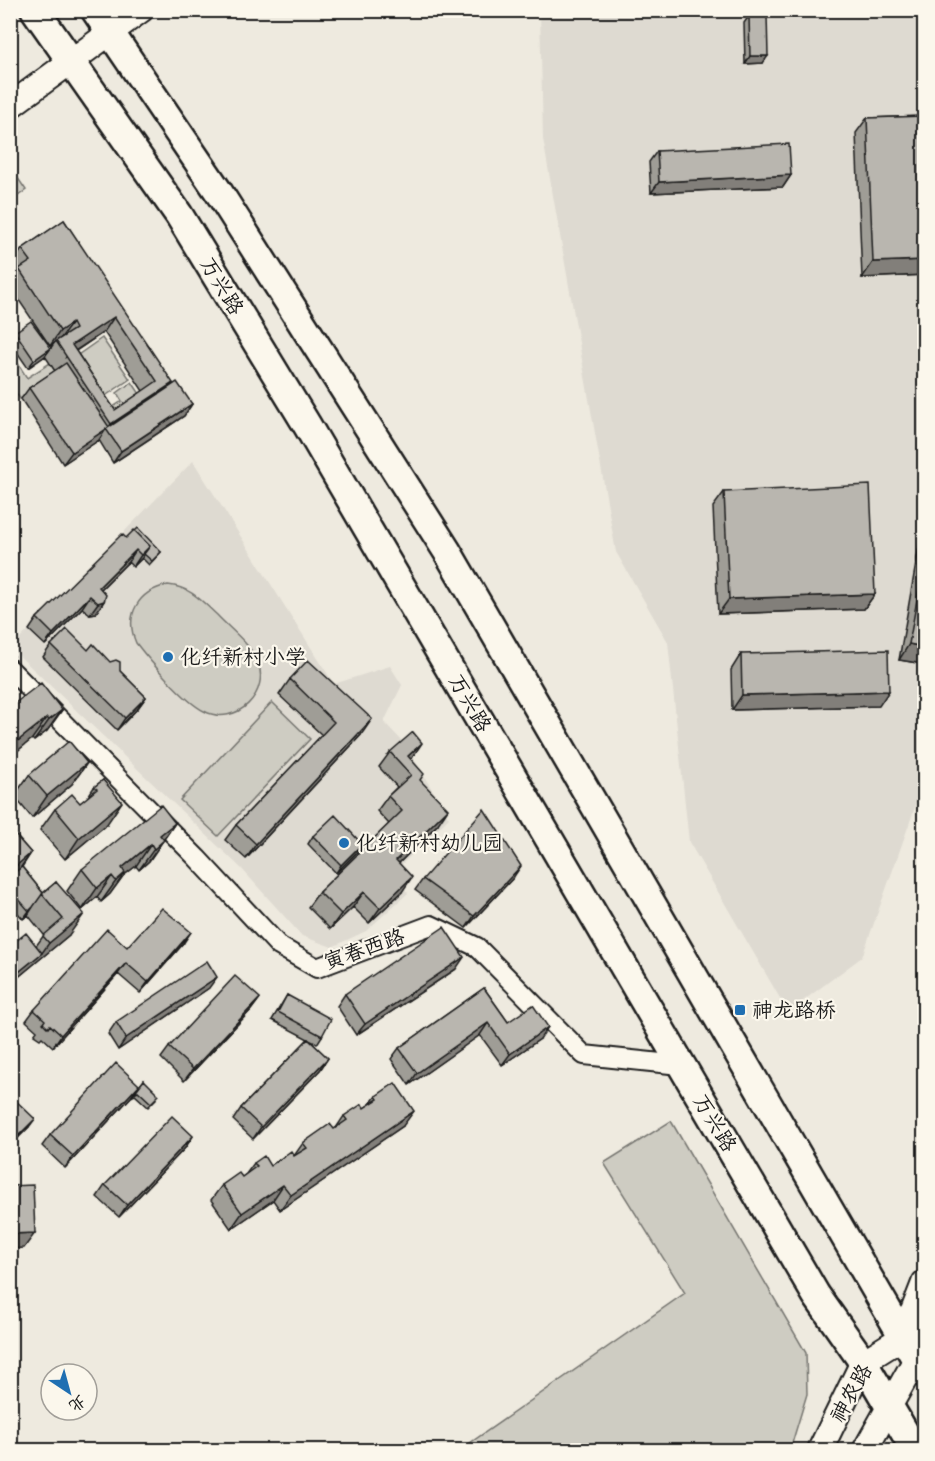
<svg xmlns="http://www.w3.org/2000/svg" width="935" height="1461" viewBox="0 0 935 1461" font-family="'Indie Flower','LXGW WenKai TC',sans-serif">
<rect width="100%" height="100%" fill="#eeeadf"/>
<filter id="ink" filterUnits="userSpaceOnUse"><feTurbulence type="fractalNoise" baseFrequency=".0167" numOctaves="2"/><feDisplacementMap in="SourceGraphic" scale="12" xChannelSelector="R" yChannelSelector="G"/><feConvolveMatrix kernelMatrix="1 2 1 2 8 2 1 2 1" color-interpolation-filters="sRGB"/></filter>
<g filter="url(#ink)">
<path fill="#dedad1" d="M540,11h384v771l-62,175 -74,55 -99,-170 -21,-200 -52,-90 -73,-413z
M193,461l141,223 56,-18 12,19 -18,37 21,22 44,74 -57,56 16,19 -42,38 -34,16 -30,-11 -61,-68 -230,-220z"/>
<path fill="#ceccc2" stroke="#75746f" stroke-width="1.5" d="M15,174l11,16 -15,11v-24z
M102,338l28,41 -35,24 -27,-41z
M17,362l10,16 23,-15 8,12 -38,24 -9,-14 -1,-19z
M132,382l10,15 -28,19 -4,-7 12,-8 -5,-8z
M168,585c22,2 33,15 49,30 12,13 32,28 40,45 15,32 -21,68 -53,51 -19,-9 -55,-51 -68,-68 -12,-28 2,-52 32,-58z
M272,702l38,37 -92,97 -38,-36z
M671,1121l135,232 1,41 -17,56h-330l225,-157 -81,-130z"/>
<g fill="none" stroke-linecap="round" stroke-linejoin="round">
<defs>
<path id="street" d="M10,669l187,189 82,88 38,22 114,-43 46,22 107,108 96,10"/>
<path id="secondary" d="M10,106l131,-96
M820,1450l43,-88 40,-25 21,-54
M865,1450l51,-91 3,-15"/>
<path id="primary" d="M35,10l144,205 128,210 509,870 47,67 52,88
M95,10l123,181 229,360 477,822"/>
</defs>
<use href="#street" stroke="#1c1c1c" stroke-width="22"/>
<use href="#secondary" stroke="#1c1c1c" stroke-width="28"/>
<use href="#primary" stroke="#1c1c1c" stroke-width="32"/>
<use href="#street" stroke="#fbf7ec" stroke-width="18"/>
<use href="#secondary" stroke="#fbf7ec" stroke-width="24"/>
<use href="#primary" stroke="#fbf7ec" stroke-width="27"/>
</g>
<path fill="#9f9d96" stroke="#1c1c1c" stroke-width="1.5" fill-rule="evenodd" d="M749,16l14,47 -18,1 -1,-41z
M924,116v159l-62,3 -6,-145 11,-15z
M657,151l134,24 -8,12 -132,6 -2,-31z
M64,220l106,166 22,18 -8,12 -71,47 -14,-23 -36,24 -42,-65 8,-11 26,-17 -10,-15 10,-14 -5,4 -40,-59v-5l7,-10 -5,-8 10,-15zM104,332l39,59 -28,19 -39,-59z
M15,332l30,24 -17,12 -18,-26v-4z
M724,492l151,102 -11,15 -146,5 -5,-107z
M924,518v146l-25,-4z
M126,538l35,14 -12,13 -7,-7 -9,9 -5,-5 -27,27 3,12 -8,12 -6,1 -8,-6 -37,37 -16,-15 8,-12z
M51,645l37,5 32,21 26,26 -8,11 -21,22 -74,-73z
M741,654l138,52 -147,4 -1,-40z
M290,679l71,56 -115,124 -21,-19 11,-15 86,-90 -43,-40z
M10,707l52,3 -15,21 -13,10 -2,-2 -22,18z
M390,752l22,6 -2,1 28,65 -39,39 3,29 -33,31 -16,-16 -23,22 -22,-22 11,-15 70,-68 -12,-13 11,-15 9,-9 -18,-20z
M87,763l-15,21 -40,34 -18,-22 15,-21z
M103,780l4,44 -42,35 -25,-29 15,-21 25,-6 7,-5 7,-11z
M175,823l-26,38 -10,9 -3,-4 -13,10 -13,18 -9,8 -4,-5 -15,13 -15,-19 15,-22z
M10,829l21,24 -9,14 21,26 13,-11 13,53 -59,49v-38h26l8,-11 -16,-20 -5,4 -13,-15z
M313,836l44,16 -21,21 -28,-29z
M513,878l-47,50 -51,-38 8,-11z
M183,944l-43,49 -22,-19 -65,73 -11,-10 -2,2 -6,-4 3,-4 -11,-10 8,-11 93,-63z
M456,969l-100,66 -19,-29 8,-12z
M209,988l-91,62 -10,-16 8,-12z
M484,988l24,34 32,17 -38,26 -22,-30 -71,50 -18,-26 8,-11z
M287,995l35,41 -5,8 -8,-4 19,18 -8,12 -67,69 -20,-19 8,-12 67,-69 -36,-19z
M260,998l-9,12 -67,71 -23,-23 8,-11z
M144,1080l12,19 -8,8 -13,-12 -4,2z
M10,1095l19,32 -16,16 -3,-3z
M376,1096l27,30 -123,84 -7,-10 -42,29 -20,-29 11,-15 20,-8 4,-3 8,-11 16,3 24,-10 9,-13 31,-14 2,-1 8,-12 20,-8 6,-4z
M131,1097l-66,71 -23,-22 8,-11z
M193,1136l-8,12 -66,69 -22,-20 8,-12z"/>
<path fill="#827f7a" stroke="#1c1c1c" stroke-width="1.5" d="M750,56h18l-5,7 -18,1z
M791,175l-8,12 -132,6 8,-11z
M924,260v15l-62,3 11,-16z
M114,317l-10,15 -38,25 6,-12z
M72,323l-11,15 -11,8 10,-15z
M51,348l-6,8 -17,12 6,-8z
M173,383l-11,15 -55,32 4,-6z
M192,404l-8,12 -71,47 8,-12z
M106,429l-7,11 -36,24 9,-12z
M150,546l-8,12 -9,9 8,-12z
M136,550l-8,12 -37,37 8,-12z
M875,594l-11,15 -146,5 11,-15z
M90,596l-8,12 -37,37 8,-11z
M104,601l-8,12 -6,1 8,-11z
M909,644l15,3v17l-25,-4z
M889,691l-10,15 -147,4 10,-15z
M146,697l-8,11 -21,22 8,-12z
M62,710l-15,21 -13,10 15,-21z
M47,718l-15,21 -22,18v-10z
M372,719l-11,16 -115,124 10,-15z
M422,743l-10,15 -9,8 5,-10z
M87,763l-15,21 -40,34 15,-22z
M122,802l-15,22 -42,35 14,-21z
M448,809l-10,15 -52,52 10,-16z
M175,823l-26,38 -10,9 15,-21 6,-14z
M151,844l-15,22 -13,10 -13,18 -9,8 15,-21 6,-13z
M362,844l-5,8 -21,21 5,-8z
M31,853l-15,21 -6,5v-5l7,-9z
M521,866l-8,12 -47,50 8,-12z
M112,876l-15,21 -15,13 15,-22z
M412,877l-10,15 -33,31 11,-15z
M364,892l-11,15 -23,22 11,-15z
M33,907l-5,8 -5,4 6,-8z
M84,914l-15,21 -59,49v-5l32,-26 7,-10z
M191,932l-8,12 -43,49 8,-11z
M464,957l-8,12 -100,66 9,-11z
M126,963l-8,11 -65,73 8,-12z
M217,977l-8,11 -91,62 8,-12z
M260,998l-9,12 -67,71 9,-12z
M488,1023l-8,12 -71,50 8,-12z
M548,1027l-8,12 -38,26 8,-11z
M328,1058l-8,12 -67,69 8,-12z
M139,1085l-8,12 -66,71 8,-12z
M414,1111l-11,15 -123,84 11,-15z
M35,1119l-6,8 -16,16 6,-8z
M193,1136l-8,12 -66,69 8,-12z
M283,1185l-10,15 -42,29 11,-16z
M35,1233l-11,15 -14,1v-15z"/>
<path fill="#b9b6af" stroke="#1c1c1c" stroke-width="1.5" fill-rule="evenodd" d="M767,15l1,41h-18l-1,-40z
M924,116v144l-51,2 -6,-144z
M789,144l2,31 -132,7 -2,-31z
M64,220l109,163 -62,41 -55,-83 19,-12 -3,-6 -12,8 -41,-62 12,-8 -9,-12zM114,317l43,64 -42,29 -43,-65z
M31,321l20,27 -17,12 -19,-28z
M66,363l43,64 -37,25 -43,-64z
M177,382l15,22 -71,47 -15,-22z
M870,485l5,109 -146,5 -5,-107z
M138,528l23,24 -9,9 -8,-7 6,-8 -15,-15z
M134,530l16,16 -9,9 -5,-5 -37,37 7,8 -2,6 -6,2 -8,-7 -37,38 -16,-16 85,-84 4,4z
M924,561v86l-15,-3z
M67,629l21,21 5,-6 17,18 6,-2 4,2v9l26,26 -21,21 -74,-73z
M888,650l1,41 -147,4 -1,-41z
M10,651l4,5 -4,3z
M308,660l64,59 -116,125 -20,-19 98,-103 -44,-43z
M41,683l21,27 -13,10 -2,-2 -37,29v-40z
M413,732l9,11 -14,13 16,18 -4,6 28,29 -52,51 16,17 -32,31 -16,-16 -23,22 -22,-22 83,-81 -14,-15 23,-21 -21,-23z
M69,741l18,22 -40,33 -18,-21z
M103,780l19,22 -43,36 -24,-29 17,-15 8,9 17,-14 -3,-2z
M161,805l14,18 -15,12 4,5 -10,9 -3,-5 -29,24 3,5 -9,8 -4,-5 -15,12 -15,-19z
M484,809l37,57 -47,50 -51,-37z
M335,815l27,29 -21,21 -28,-29z
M10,829l21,24 -14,12 -7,-8z
M22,867l21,26 -10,14 -4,4 -19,-22v-13z
M56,882l28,32 -35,29 -6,-7 20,-17 -21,-25z
M162,908l29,24 -43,50 -22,-19 -65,72 -11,-10 -2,3 -5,-5 2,-3 -11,-10 73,-81 20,18z
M444,927l20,30 -99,67 -20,-30z
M26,933l16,20 -32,26v-33z
M207,961l10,16 -91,61 -10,-16z
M235,976l25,22 -67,71 -24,-22z
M484,988l24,34 25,-17 15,22 -38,27 -22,-31 -71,50 -18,-25z
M287,995l44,24 -9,17 -44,-24z
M308,1039l20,19 -67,69 -20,-19z
M116,1063l23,22 -66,71 -23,-21z
M144,1080l15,15 -8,8 -13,-12 -4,2z
M395,1083l19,28 -123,84 -8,-10 -41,28 -20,-28 17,-12 3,4 15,-11 -3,-3 10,-7 6,10 21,-15 3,5 13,-8 -4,-5 27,-19 4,5 13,-9 -3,-4 18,-12 2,4 14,-9 -2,-3z
M10,1095l25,24 -16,16 -9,-8v-6l5,-4 -5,-5z
M172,1116l21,20 -66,69 -22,-20z
M33,1185l2,48 -25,1v-48z"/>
</g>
<g fill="#1f6fb2" stroke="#fbf7ec" stroke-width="2">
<circle cx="168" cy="657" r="6"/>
<circle cx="344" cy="843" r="6"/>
<rect x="734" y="1004" width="12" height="12" rx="3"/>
</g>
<g text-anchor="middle" stroke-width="4.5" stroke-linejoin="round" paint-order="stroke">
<g font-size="21" fill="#1c1c1c" stroke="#fbf7ec">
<text transform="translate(222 286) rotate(59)" y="7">万兴路</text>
<text transform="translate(470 703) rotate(60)" y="7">万兴路</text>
<text transform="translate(364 949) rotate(-19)" y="7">寅春西路</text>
<text transform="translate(715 1123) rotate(59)" y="7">万兴路</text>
<text transform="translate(851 1393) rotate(-61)" y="7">神农路</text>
</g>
<g font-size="21" fill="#1c1c1c" stroke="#fbf7ec" text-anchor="start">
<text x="180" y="664">化纤新村小学</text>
<text x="356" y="850">化纤新村幼儿园</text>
<text x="752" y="1017">神龙路桥</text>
</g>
</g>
<rect width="935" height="1461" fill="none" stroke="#fbf7ec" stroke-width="36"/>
<rect x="18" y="18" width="899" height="1425" fill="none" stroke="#1c1c1c" stroke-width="2" filter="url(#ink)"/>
<g transform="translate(69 1392) rotate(144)"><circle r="28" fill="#fbf7ec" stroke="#a29f99" stroke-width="1.5"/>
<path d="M0-4.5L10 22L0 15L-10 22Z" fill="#1f6fb2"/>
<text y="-9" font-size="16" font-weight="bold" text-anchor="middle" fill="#1c1c1c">北</text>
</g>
</svg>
